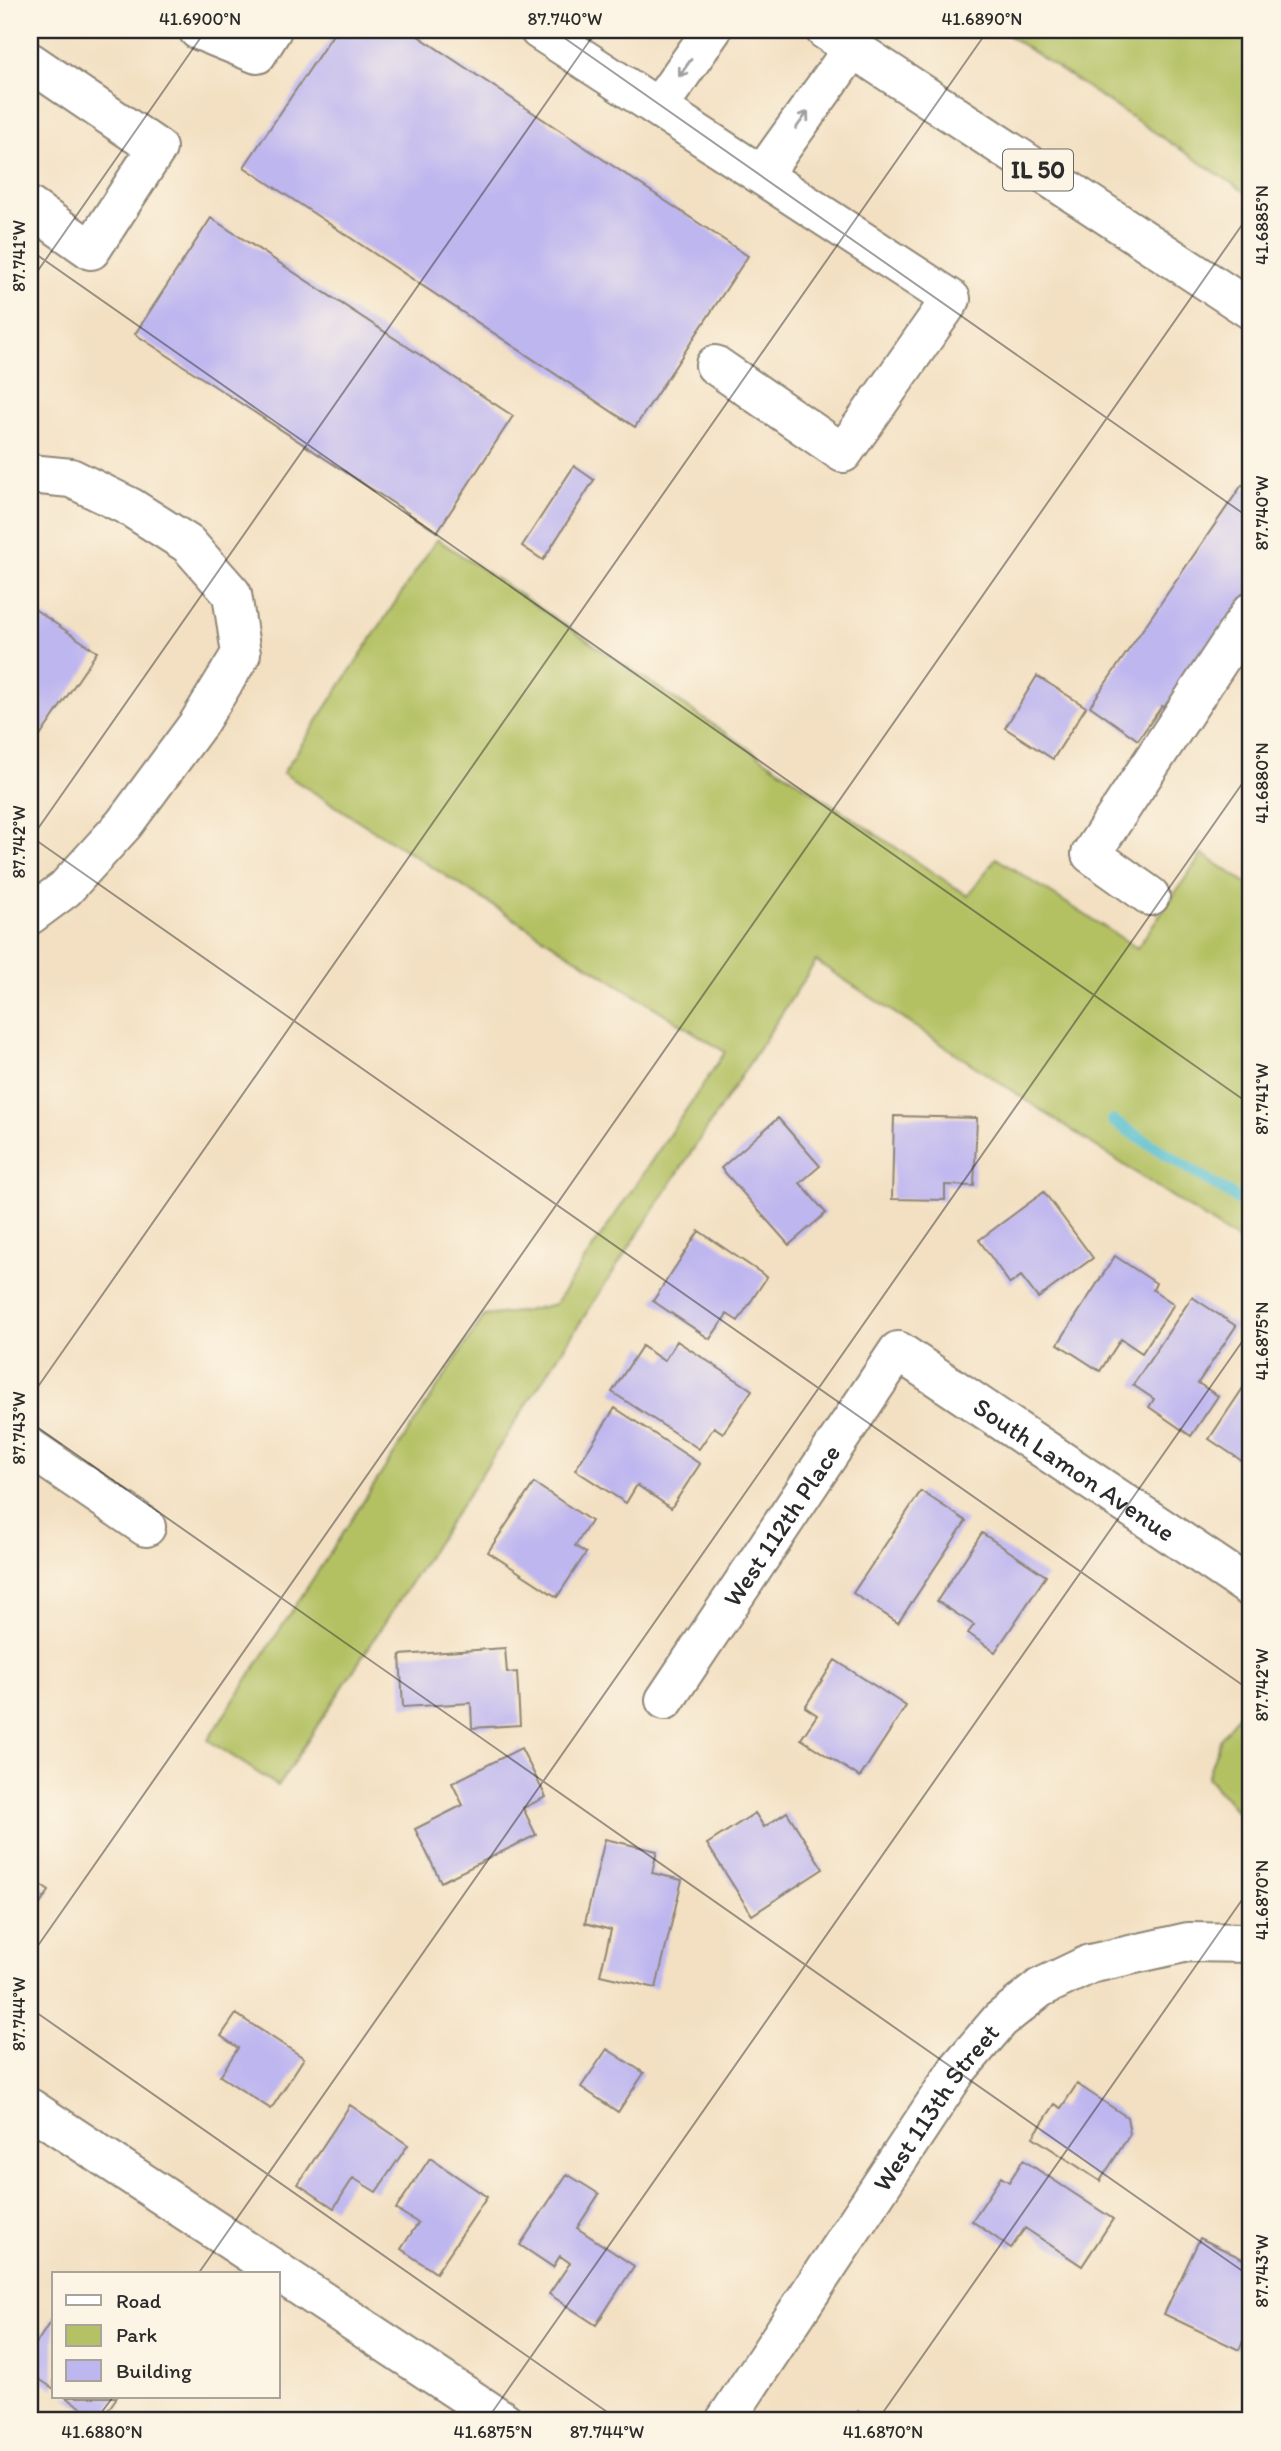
<svg xmlns="http://www.w3.org/2000/svg" width="1281" height="2451" viewBox="0 0 1281 2451" font-family="Itim,sans-serif">
<rect width="100%" height="100%" fill="#fcf5e5"/>
<filter id="ink" filterUnits="userSpaceOnUse"><feTurbulence type="fractalNoise" baseFrequency=".0143" numOctaves="2"/><feDisplacementMap in="SourceGraphic" scale="14" xChannelSelector="R" yChannelSelector="G"/><feConvolveMatrix kernelMatrix="1 2 1 2 8 2 1 2 1" color-interpolation-filters="sRGB"/></filter>
<filter id="wash" filterUnits="userSpaceOnUse"><feTurbulence type="fractalNoise" baseFrequency=".00686" numOctaves="4" result="noise"/><feDisplacementMap in="SourceGraphic" scale="28" xChannelSelector="R" yChannelSelector="G"/><feGaussianBlur stdDeviation="1.57" result="paint"/><feColorMatrix in="noise" values="0 0 0 0 0 0 0 0 0 0 0 0 0 0 0 0 0 1.4 0 .05"/><feComposite in="paint" operator="in"/></filter>
<g filter="url(#wash)">
<rect width="100%" height="100%" fill="#f3e0c2"/>
<path fill="#b4c164" stroke="#707648" stroke-width="2" d="M1000,30h251v166z
M437,539l531,357 28,-38 141,90 65,-94 49,32v363l-435,-288 -538,825 -70,-46 276,-424 41,-5 30,-7 170,-252 -442,-279z
M1251,1698v130l-44,-51 14,-39z"/>
<g fill="none" stroke-linecap="round" stroke-linejoin="round">
<path stroke="#54becf" stroke-width="12" d="M1113,1121l138,86"/>
</g>
<g id="blocks">
<path fill="#beb6ef" d="M336,30h73l339,226 -113,171 -391,-260z
M211,218l302,198 -76,116 -302,-198z
M574,466l20,14 -51,80 -21,-14z
M1242,485l9,7v102l-81,118 -8,-6 -24,34 -48,-34z
M30,606l67,46 -67,99z
M1037,676l49,31 -33,52 -48,-31z
M894,1116l83,2 -3,68 -29,-1v15l-53,-1z
M778,1118l42,48 -20,17 26,30 -37,32 -68,-77z
M1044,1192l49,66 -55,40 -17,-22 -11,8 -31,-44z
M699,1231l68,46 -29,44 -11,-7 -17,25 -57,-38z
M1115,1256l41,27 -3,7 21,14 -32,49 -21,-14 -21,32 -42,-27z
M1192,1297l44,29 -38,57 20,13 -27,40 -42,-29 5,-8 -21,-14z
M677,1341l75,49 -29,43 -9,-6 -15,22 -87,-57 30,-46 22,15z
M1251,1376v91l-42,-28z
M615,1408l85,56 -29,44 -34,-23 -11,18 -51,-33z
M534,1483l57,38 -16,25 11,7 -29,44 -69,-45z
M921,1491l45,30 -68,102 -45,-30z
M982,1533l64,43 -51,76 -27,-19 6,-8 -37,-24z
M505,1648l2,25 10,-1 3,53 -48,3 -1,-25 -68,4 -3,-52z
M835,1660l71,46 -46,71 -59,-38 16,-24 -12,-8z
M521,1748l25,49 -23,11 13,27 -95,47 -26,-53 48,-24 -11,-22z
M787,1812l36,57 -71,46 -45,-71 48,-31 9,14z
M605,1839l52,12 -5,22 30,7 -26,108 -56,-13 11,-45 -26,-7z
M30,1878l19,13 -19,28z
M236,2014l68,44 -33,51 -51,-33 18,-28 -17,-12z
M607,2049l37,24 -26,39 -37,-25z
M1077,2084l50,33 3,17 -30,47 -67,-44 22,-33 6,4z
M350,2105l58,40 -32,47 -23,-14 -19,30 -36,-24z
M430,2158l57,39 -51,76 -35,-24 17,-26 -22,-14z
M1023,2160l90,59 -31,47 -57,-38 -14,20 -39,-27 29,-44 8,5z
M567,2174l32,20 -22,34 57,38 -38,59 -47,-31 21,-31 -10,-7 -7,11 -33,-22z
M1200,2238l49,24 -6,15 8,4v43l-12,26 -75,-36z
M54,2316v73l-24,-16v-20z
M65,2397h52l-16,23z
M858,2411l15,10h-22z"/>
</g>
</g>
<g filter="url(#ink)">
<use href="#blocks" fill-opacity="0" stroke="#8f8676" stroke-width="2"/>
<g fill="none" stroke-linecap="round" stroke-linejoin="round">
<defs>
<g id="minor">
<path d="M198,30l59,24 15,-24"/>
<path d="M539,30l412,269 -108,154 -128,-88"/>
<path d="M30,62l127,86 -66,102 -61,-43"/>
<path d="M659,106l53,-76"/>
<path d="M762,175l91,-127"/>
<path d="M30,474l41,4 59,29 58,37 44,50 9,60 -43,70 -74,100 -59,65 -35,26"/>
<path d="M1150,896l-59,-42 160,-242"/>
<path d="M30,1448l116,79"/>
<path id="s1" d="M665,1700l233,-349 353,237"/>
<path d="M30,2108l474,313"/>
<path id="s2" d="M725,2421l233,-352 42,-49 40,-32 50,-24 98,-22 63,1"/>
</g>
<path id="major" d="M825,30l426,280"/>
</defs>
<use href="#minor" stroke="#8f8676" stroke-width="42"/>
<use href="#major" stroke="#8f8676" stroke-width="42"/>
<use href="#minor" stroke="#fff" stroke-width="38"/>
<use href="#major" stroke="#fff" stroke-width="38"/>
</g>
<defs><path id="oneway-shaft" d="M-6 0H5M1.5-3L5.5 0L1.5 3" fill="none" stroke-width="1.6" stroke-linecap="round" stroke-linejoin="round" transform="scale(1.75)"/></defs>
<g stroke="#a0a0a0">
<use href="#oneway-shaft" transform="translate(685 68) rotate(125)"/>
<use href="#oneway-shaft" transform="translate(802 120) rotate(-54)"/>
</g>
</g>
<path fill="none" stroke="#2b2b2b" stroke-width="2" stroke-opacity="0.45" d="M553,30l698,489M30,250l1221,855M30,282l176,-252M30,836l1221,855M30,840l567,-810M30,1398l958,-1368M30,1422l1221,855M30,1957l1221,-1745M30,2008l590,413M198,2274l1053,-1503M95,2421l18,-24M486,2421l765,-1092M877,2421l374,-534"/>
<g text-anchor="middle" stroke-width="6" stroke-linejoin="round" paint-order="stroke">
<rect fill="#fcf5e5" stroke="#6a6863" stroke-width="2" x="1003" y="149.5" width="70" height="41" rx="5"/>
<g font-size="24" font-weight="bold" fill="#2b2b2b">
<text x="1038" y="178">IL 50</text>
</g>
<g font-size="26" fill="#2b2b2b" stroke="#fcf5e5">
<text dy="9" stroke="none"><textPath href="#s1" startOffset="632">South Lamon Avenue</textPath></text>
<text dy="9" stroke="none"><textPath href="#s1" startOffset="210">West 112th Place</textPath></text>
<text dy="9" stroke="none"><textPath href="#s2" startOffset="378">West 113th Street</textPath></text>
</g>
</g>
<rect width="1281" height="2451" fill="none" stroke="#fcf5e5" stroke-width="77"/>
<rect x="52" y="2272" width="228" height="126" fill="#fcf5e5" stroke="#a8a49b" stroke-width="2"/>
<rect x="66" y="2295" width="35" height="10" fill="#ffffff" stroke="#a8a49b" stroke-width="2"/>
<text x="116" y="2308" font-size="21" fill="#2b2b2b">Road</text>
<rect x="66" y="2325" width="35" height="21" fill="#b4c164" stroke="#a8a49b" stroke-width="2"/>
<text x="116" y="2342" font-size="21" fill="#2b2b2b">Park</text>
<rect x="66" y="2360" width="35" height="21" fill="#beb6ef" stroke="#a8a49b" stroke-width="2"/>
<text x="116" y="2378" font-size="21" fill="#2b2b2b">Building</text>
<rect x="38" y="38" width="1204" height="2374" fill="none" stroke="#2b2b2b" stroke-width="2.5"/>
<g font-size="18" text-anchor="middle" fill="#2b2b2b">
<text x="200" y="25">41.6900°N</text>
<text x="565" y="25">87.740°W</text>
<text x="982" y="25">41.6890°N</text>
<text transform="translate(1262 225) rotate(-90)" y="6">41.6885°N</text>
<text transform="translate(19 256) rotate(-90)" y="6">87.741°W</text>
<text transform="translate(1262 513) rotate(-90)" y="6">87.740°W</text>
<text transform="translate(1262 783) rotate(-90)" y="6">41.6880°N</text>
<text transform="translate(19 842) rotate(-90)" y="6">87.742°W</text>
<text transform="translate(1262 1099) rotate(-90)" y="6">87.741°W</text>
<text transform="translate(1262 1341) rotate(-90)" y="6">41.6875°N</text>
<text transform="translate(19 1428) rotate(-90)" y="6">87.743°W</text>
<text transform="translate(1262 1685) rotate(-90)" y="6">87.742°W</text>
<text transform="translate(1262 1900) rotate(-90)" y="6">41.6870°N</text>
<text transform="translate(19 2014) rotate(-90)" y="6">87.744°W</text>
<text transform="translate(1262 2271) rotate(-90)" y="6">87.743°W</text>
<text x="102" y="2438">41.6880°N</text>
<text x="493" y="2438">41.6875°N</text>
<text x="607" y="2438">87.744°W</text>
<text x="883" y="2438">41.6870°N</text>
</g>
</svg>
